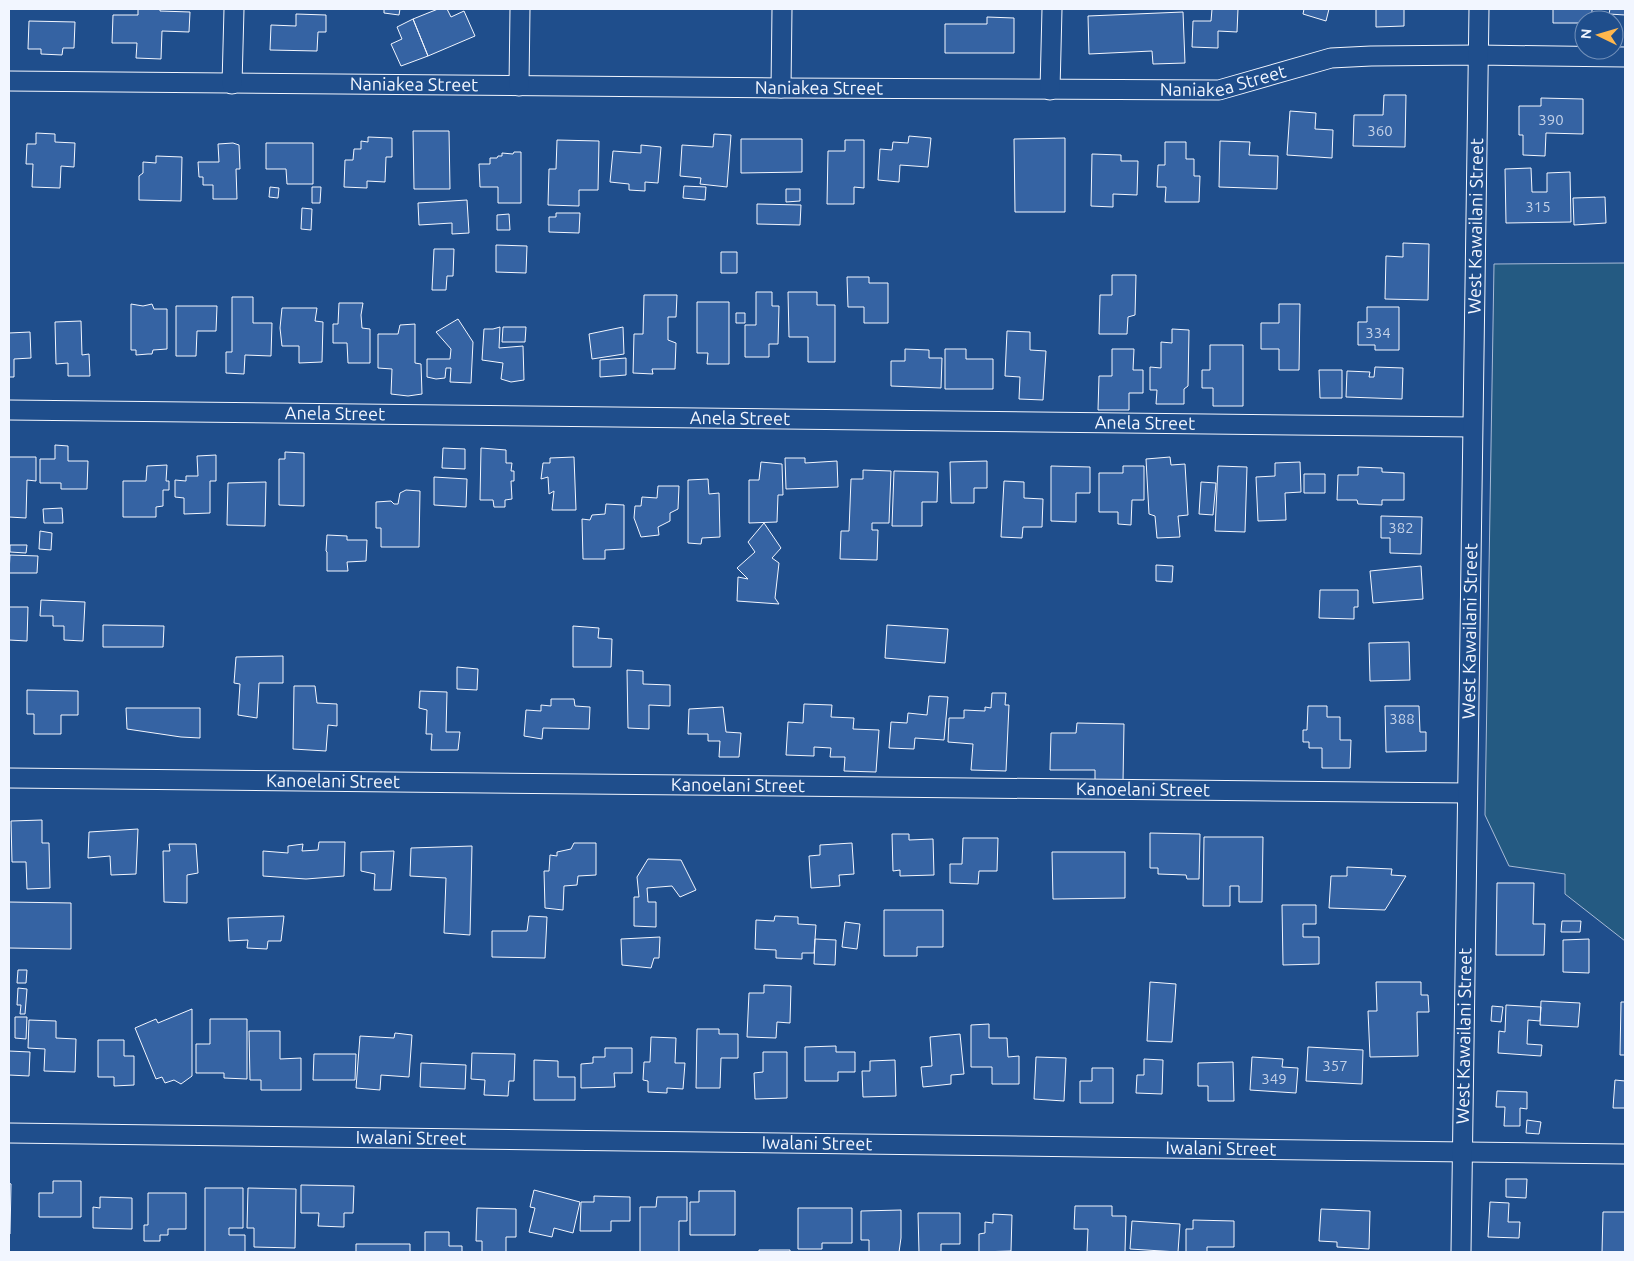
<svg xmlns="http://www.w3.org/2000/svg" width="1634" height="1261" viewBox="0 0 1634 1261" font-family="Ubuntu,sans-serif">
<rect width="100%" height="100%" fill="#1f4e8c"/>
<path fill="#245a82" stroke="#a8bbd7" d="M1625,263v678l-60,-47v-20l-56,-8 -24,-51 9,-551z"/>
<path fill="#3563a3" stroke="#f2f6ff" d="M138,9h22v2l30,1 -1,20 -27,-1 -1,28 -25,-1 1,-15h-25l1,-28h25z
M384,9h16l-1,6 -15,-2z
M438,9h9l4,8 13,-6 11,25 -47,20 -15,-37z
M1212,9h26l-1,23 -19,-1v17l-26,-1 1,-26h18z
M1304,9h25l-3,12 -23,-7z
M1376,9h28v17l-28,1z
M1553,9h39v11h-8v3h-31z
M1610,9h15v6l-16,-1z
M1183,12l2,51 -32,1 -1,-13 -63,3 -1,-38z
M296,14l30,1v17h-8l-1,19 -47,-1 1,-25 25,1z
M987,17l27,1v35h-69v-29h42z
M413,19l15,37 -27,10 -10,-22 11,-5 -5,-12z
M29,21l46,1 -1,26h-11l-1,7 -21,-1v-5h-13z
M1384,95h22l-1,52 -52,-1 1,-31h29z
M1541,98l42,1v35l-37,-1 -1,23 -22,-1v-20h-4v-29h22z
M1290,111l26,2 -1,16 18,1 -1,28 -45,-3z
M413,131h36l1,58h-36z
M36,133l19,1v8l20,1 -1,24 -13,-1 -1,22 -28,-1 1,-23h-7l1,-20h9z
M714,134l17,1 -4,52 -27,-3 1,-6 -21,-2 2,-31 31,2z
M909,136l22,2 -3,29 -28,-2 -1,17 -21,-2 2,-31 12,1 1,-8 15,1z
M368,137l24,1v19h-6l-1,25 -18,-1v7l-23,-1 1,-27h8l1,-11h7v-8l7,1z
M1065,138v74h-50l-1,-73z
M741,139h61v33l-61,1z
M557,140l42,1 -1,49h-19v16l-31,-1 1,-36h7z
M845,140h19v48l-10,-1v17h-27l1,-53h17z
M1220,141l30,1 -1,13 29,1 -1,33 -58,-2z
M1165,142h21v17h8v17h6l-1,26h-34l1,-15h-9l1,-22h7z
M233,143l6,2 1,24h-4l1,30h-24v-14h-10v-8h-4l-1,-15h21l-1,-18z
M266,143h47v41h-26l-1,-15h-20z
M641,145l20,2 -3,36 -13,-1v9l-16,-1v-6l-19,-2 3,-31 28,2z
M514,152h7v51h-23v-16h-18l-1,-23h11v-6h7l1,-2h4v-3l11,1z
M1092,154l29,1v6h17l-1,34 -24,-1v13l-22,-1z
M156,156l26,1 -1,44 -42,-1v-24l4,-3v-11l13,1z
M1531,168l1,24h15v-19l23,-1 1,50 -65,1 -1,-54z
M684,186l22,1 -1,13 -22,-2z
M270,187l9,1 -1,10 -9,-1z
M312,187h9l-1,16h-8z
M786,189h14v12l-14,1z
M1605,197l1,26 -32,2 -1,-27z
M467,200l2,33 -17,1v-11l-33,2 -1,-22z
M757,204l44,1 -1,20 -43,-1z
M302,208l10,1 -1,21 -10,-1z
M556,213h24l-1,20 -30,-1v-15h7z
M509,214l1,16h-13v-15z
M1403,243l26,1 -1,56 -43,-1 1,-43 17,1z
M496,245l31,1 -1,27 -30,-1z
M434,249h20l-1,27h-6l-1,14h-14z
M721,252h16v21h-16z
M1112,275h24l-1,40 -7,2 -1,17h-28l1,-39h12z
M847,277h22v6h19v40h-24v-16h-16z
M756,292h16v14h7l-1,38h-9v13h-24v-32h11z
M788,292h29v13h18v57h-27v-25h-19z
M644,295h33l-1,22h-8v23l8,3 -1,26h-23l1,5 -20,-1 1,-39h9z
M232,297h21v26h19l-1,33 -26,-1 -1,19 -18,-1v-21h6z
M697,302h32v62h-22l1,-11h-11z
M339,303h24l-2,12 1,13 8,1v34h-22l-1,-20h-14v-19h5z
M131,304l12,2 9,-2 2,5h13v40l-14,1 -1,4h-4l-12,1v-5h-5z
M1279,304h21l-1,66h-20v-21h-18v-26h18z
M176,306h41l-1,25h-19l-1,25h-20z
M1367,307h32v43h-24v-5h-17v-23h9z
M282,308h35l-2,13 8,1 -1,40 -23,1v-17h-17l-2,-18z
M736,313h9v10h-9z
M458,319l15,23 -2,41 -21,-1 1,-14h-5l-1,10 -9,1 -9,-2v-18h23l1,-10 -15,-17z
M81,321l1,34 7,-1 1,22h-22v-13l-12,1 -1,-42z
M415,324v39l6,1 1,30 -14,2 -17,-2 1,-25 -14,-1v-34h20l2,-9z
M500,327l-1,21 24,-2 1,34 -13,2 -10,-3 2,-16 -21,-3 2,-31h9z
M503,327h23l-1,15h-23z
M623,327l1,27 -32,5 -3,-25z
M1172,329l17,1 -1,56 -4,3v15h-28l1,-14h-7v-23l11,1v-26l11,1z
M1007,331l23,1v18l16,1 -3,49 -24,-1 1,-22 -15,-1z
M30,332l1,26 -17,1v18h-5v-44z
M1210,345h33v61h-30v-18h-11v-18h8z
M905,349l24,1v8h13l-1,30 -50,-2v-25h14z
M945,349h21v10h27v30h-48z
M1112,349h22l-1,21h10v23h-14v17h-31l1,-34h13z
M626,358v17l-26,2v-17z
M1375,367l28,1 -1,31 -56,-2 1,-26 23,1 -1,5h5z
M1319,370h23v28h-22z
M55,445l13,1v15h20l-1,28h-26v-6h-21v-24h15z
M443,448l22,1v20l-23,-1z
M481,448l25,2v13h6l-1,8h3v10h-3l1,18 -7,1v7h-11l-1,-7h-13z
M285,452l19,1v53l-25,-1v-46h6z
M216,455v26h-6v32l-26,1v-16l-9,-1v-17l11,1v-5h12l-1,-20z
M9,457h27v24l-9,-1 -1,38 -17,-1z
M574,457l2,53h-24l2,-19 -5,3 -1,-17 -7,2 2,-16h7v-5z
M1170,457l1,8 14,-1 3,51 -10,1 2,21 -23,1 -2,-22 -6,-2 -3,-55z
M785,458h20v5l32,-2 1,26 -52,2z
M987,461v27h-13v15h-23l-1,-41z
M761,462l21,2 1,31h-5l-1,27 -28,1v-43h10z
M1300,462l1,30 -16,1 1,27 -28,1 -2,-44 19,-1v-13z
M167,465l-1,16h3v9h-6v16l-7,1v10h-33v-36h23l1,-15z
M1051,466l39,1v26h-14v29l-25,-1z
M1123,466h21v34h-12l-1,25 -13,-1v-12h-19v-39h24z
M1218,466l29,1 -2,65 -30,-1z
M1358,467l24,1v4l22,1v27h-22v5l-24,-1 -1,-4h-20l1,-25h20z
M863,470l28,1 -2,52h-17v7h6l-1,30 -37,-1 1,-28h8l2,-52h12z
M894,471l44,1 -1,30h-15v24h-30z
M1304,474h21v19h-21z
M434,477l33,2 -1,28 -32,-2z
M708,479l1,15 10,-1 1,44 -18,1 -1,6 -13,-1v-63z
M1004,481l20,1v16l19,1 -1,28h-19l-1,11 -21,-1z
M266,482l-1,44 -38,-1 1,-42z
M1201,482l15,1 -3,32 -14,-1z
M658,486h21l-1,23 -8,4v8l-12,6 1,8 -18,2 -7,-19 1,-12h6l1,-9 15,1z
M406,490l14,1 -1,56h-38v-19h-5v-26l15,-1 3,3h4l2,-11z
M606,504l18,1v44l-19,1v9h-22l-1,-40 8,1 2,-5 13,-1z
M62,508l1,15h-19l-1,-14z
M1381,516l41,1 -1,37 -31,-1v-15h-9z
M764,523l17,25 -9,10 7,5 -4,35 4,6 -42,-3 1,-24 10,2 -11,-11 18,-16 -7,-10z
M40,531l12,2 -1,17 -12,-1z
M327,535l20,1v4h20l-1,21 -19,1 1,9h-21v-19l-1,-1z
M10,545h17l-1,8 -16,-1z
M10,555l28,1 -1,17h-28z
M1156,565l17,1 -1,16 -16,-1z
M1421,566l2,33 -50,4 -3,-32z
M1320,590h38v17h-4v12l-35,-1z
M41,600l44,2 -2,39 -19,-1v-14h-11v-10h-13z
M9,607h19l-1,34 -18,-1z
M103,625l61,1 -1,21h-60z
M887,625l61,4 -3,34 -60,-5z
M573,626l26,2 -1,10 14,1 -1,28h-38z
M1409,642l1,38 -40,1 -1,-38z
M283,656v27h-24l-2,35 -19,-3 2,-31 -6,-1 2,-26z
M457,667l21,2 -1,21 -20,-1z
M627,670l16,1v13l27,1v21l-21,-1v24l-21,-1z
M294,686h21l2,17 20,1v22l-9,-1 -2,26 -33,-2z
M27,690l51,1v24h-17v19h-27v-20h-7z
M420,691l27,1 -1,40h14l-2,18h-27l1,-16h-6l1,-24 -8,-2z
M992,693h14l-1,12h4l-3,66 -35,-1 2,-26 -25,-2 1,-24h15v-8l21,1v-4l6,1z
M929,696l19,1 -4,43 -29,-2 -1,11 -25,-1 2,-26 16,1 1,-10 19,2z
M551,699h23l1,7 15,1 -1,22 -46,-1 -1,11 -18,-3 2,-26 15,1v-6l10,1z
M804,704l28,1 -1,12 23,1 -1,11 26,1 -3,42 -32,-1 1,-14h-15l1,-9 -17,-1v9l-28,-1 2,-33 15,1z
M1308,706h19v11h13v23h11l-1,28h-28v-20h-13v-6h-6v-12h4z
M1385,706h34l1,26h6v19l-40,1z
M723,707l3,25 15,1 -2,24h-20l1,-16h-12v-7h-20l1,-25z
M126,708h74v30l-19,-1 -54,-8z
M1077,723l47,1 -1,58 -28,-1v-11h-45l1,-37h25z
M42,820v23h7l1,45 -23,1 -1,-27h-14l-1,-41z
M138,829l-2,45 -25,1 -1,-19 -22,2 1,-26z
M1150,833l50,1 -1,45h-12l-1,-4 -28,-1v-6h-8z
M892,834h17v6l24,-1 1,36 -34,1v-6l-7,1z
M1204,837h59l-1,65h-23v-16h-9v20h-27z
M963,838h35l-1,33h-18l-1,13 -28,-1v-19h12z
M319,842h26l-1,34 -38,3 -43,-3v-25l25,2v-7l15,-2 -1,7 16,-1z
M574,843h22v32l-18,1 -1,9 -13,1 -1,24 -18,-2 -1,-37h5l1,-16 7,1v-4l14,-3z
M852,843l2,31 -15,1 1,11 -29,2 -2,-32 11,-1v-10z
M169,844h27l2,29 -11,2v28l-23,-1 -1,-51h7z
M472,846l-2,89 -26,-2 2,-55 -36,-2 1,-28z
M394,851l-3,39h-17l1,-16 -14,-3v-19z
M1052,852h73v46l-72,1z
M648,859l33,1 15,30 -16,7 -8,-11 -25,2 1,14h8v25l-22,-1v-29h5l-2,-20z
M1347,867l45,2 -1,6 15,1 -21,34 -56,-2 2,-32h16z
M1497,883h37l-1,41h12l-1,31h-48z
M9,902l62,1v46l-62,-1z
M1282,905h34v19h-13v13h16v27l-36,1z
M884,910h59v37h-26v9h-33z
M284,916l-3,25h-13l-1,8 -20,-1 1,-8 -19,1 -1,-23z
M529,916l18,1 -2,41 -53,-1v-26h35z
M775,916l23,1v7l18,1 -2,28h-12v6l-26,-1v-8l-21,-1 1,-29 18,1z
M1562,921h19l-1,11h-19z
M845,922l15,2 -3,25 -15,-2z
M660,937l-1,21h-5l-3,10 -29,-3 -1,-26z
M815,939l21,1 -1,25 -21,-1z
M1589,939v34l-26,-1v-32z
M18,970h9l-1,13h-9z
M1150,982l26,2 -4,58 -25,-1z
M1376,982h45v13h7l1,17h-12l1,44 -48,1 -2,-46h9z
M764,985l27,1 -1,37 -13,-1 -1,16 -29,-1 2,-44h15z
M18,988l9,1 -2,25h-5l1,-9h-4z
M1541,1001l39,2 -2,24 -38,-2z
M1621,1002h4v53h-5z
M1506,1005l35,2 -1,14 -12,-1 -1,24 15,1 -1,11 -43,-3 1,-22 6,1z
M1492,1006l11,1 -2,15 -10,-1z
M192,1009v67l-11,8 -7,-4 -9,3 -3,-6 -6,2 -21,-51 21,-9 2,4z
M15,1017h12l-1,22 -11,-1z
M210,1019h37v60l-23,-1v-5h-28v-29h14z
M29,1020l27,1v17l20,1 -1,33 -31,-1 1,-22 -17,-1z
M989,1024v14h18l1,19 11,-1v28h-27v-17h-21v-42z
M697,1029h22v5h19v24h-17l-1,30h-24z
M249,1031h31v28l21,-1v32h-40v-10h-11z
M395,1033l17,2 -3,42 -28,-2 -1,15 -24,-2 4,-52 34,2z
M960,1034l4,40 -13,1v9l-28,3 -2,-20 11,-1 -2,-29z
M651,1037l25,1 -1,25h10l-2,26 -16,-1v5l-19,-1v-11l-5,-1 1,-18h6z
M98,1040h26v16h10v29l-20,1v-9h-16z
M836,1046v6h19v20h-17v9h-33v-34z
M1308,1047l55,3 -1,34 -56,-3z
M605,1048h27v25h-18l1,14 -34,1v-24l12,-1v-6h12z
M9,1051l21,1 -1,24 -20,-1z
M763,1052h24v46l-32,1 -1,-26 9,-1z
M472,1053l43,1 -1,27h-5l-1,15 -24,-1 1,-15 -14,-1z
M314,1054h42l-1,26h-42z
M1036,1057l30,1 -2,43 -30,-2z
M1252,1057l31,2 -1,8 16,1 -2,25 -46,-3z
M1144,1059l19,1 -1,34 -26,-1 1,-18h7z
M534,1060l24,1v16h17v23h-41z
M895,1060l1,36 -33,1 -1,-26h8v-10z
M1233,1062l1,39h-26v-15h-10v-23z
M421,1063l45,2 -1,24 -45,-2z
M1092,1068h21v35h-33v-22h12z
M1615,1080l10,1v27h-12z
M1497,1091l30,1v17l-7,-1v18h-16l1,-19h-9z
M1527,1120l14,2 -2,12 -13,-1z
M1506,1179h21l-1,19 -20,-1z
M53,1181h28v36h-42v-24h14z
M9,1183l2,1 -1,50h-1z
M301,1185l53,1 -1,27h-9v14l-26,-1 1,-13h-18z
M205,1188h38v40h-14v7h16v17h-40z
M248,1188l48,1 -1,59 -41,-1v-19h-7z
M534,1190l46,12 -7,31 -19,-5 -2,9 -23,-5 6,-24 -5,-1z
M699,1191h36v44h-45v-33h9z
M148,1193h38v36h-18v6h-8v6h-16v-16h4z
M594,1196l36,1v24h-19v10h-31l1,-29h13z
M100,1197l32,1v31l-39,-1v-21l7,1z
M657,1197h30v24h-8v31h-39v-45h16z
M1490,1202l19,1 -1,19h12l-1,16 -31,-1z
M1075,1206h37v10h14l-1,36h-38l1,-23h-14z
M477,1208l39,1v28h-10v15h-24v-11h-6z
M798,1208h54v35h-30v6h-24z
M1321,1209l49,2 -1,38 -32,-2v-5l-18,-1z
M901,1210v28l-2,14h-30v-12h-8v-29z
M1603,1212h22v40h-23z
M918,1213h42v31h-19v8h-22z
M993,1214l19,1 -1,36 -32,1v-18l6,-1v-11l8,1z
M1193,1220l41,1v26h-27v5h-21v-23h7z
M1132,1221l48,3 -2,28 -48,-3z
M425,1232h24v14h13v6h-37z
M356,1244h54v8h-54z
M759,1250h31v2h-31z"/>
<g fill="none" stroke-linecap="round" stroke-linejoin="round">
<defs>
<g id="minor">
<path id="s1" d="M9,81l772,7 438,2 112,-32 40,-2 107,-1 147,2"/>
<path d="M232,84l2,-75"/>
<path d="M519,86l1,-77"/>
<path d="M781,88l1,-79"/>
<path d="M1050,90l2,-81"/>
<path id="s2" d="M9,410l1463,17"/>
<path id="s3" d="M9,778l1458,15"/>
<path id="s4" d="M9,1133l1616,21"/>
<path id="s5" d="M1461,1252l18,-1243"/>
</g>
</defs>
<use href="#minor" stroke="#f2f6ff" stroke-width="21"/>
<use href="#minor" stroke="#1f4e8c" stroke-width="19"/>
</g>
<g text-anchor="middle" stroke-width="4" stroke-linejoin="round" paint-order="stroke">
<g font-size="15" fill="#c3d1e8">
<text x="1551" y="125">390</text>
<text x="1380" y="136">360</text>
<text x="1538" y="212">315</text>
<text x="1378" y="338">334</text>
<text x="1401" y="533">382</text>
<text x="1402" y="724">388</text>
<text x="1335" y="1071">357</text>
<text x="1274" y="1084">349</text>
</g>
<g font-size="18" fill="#f2f6ff" stroke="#1f4e8c">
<text dy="6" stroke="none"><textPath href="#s1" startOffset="1215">Naniakea Street</textPath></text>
<text dy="6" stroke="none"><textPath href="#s1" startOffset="405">Naniakea Street</textPath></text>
<text dy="6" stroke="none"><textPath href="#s1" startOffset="810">Naniakea Street</textPath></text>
<text dy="6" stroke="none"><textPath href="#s5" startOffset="1026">West Kawailani Street</textPath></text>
<text dy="6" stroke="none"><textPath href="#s2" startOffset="326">Anela Street</textPath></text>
<text dy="6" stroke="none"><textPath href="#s2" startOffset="731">Anela Street</textPath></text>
<text dy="6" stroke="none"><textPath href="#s2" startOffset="1136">Anela Street</textPath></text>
<text dy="6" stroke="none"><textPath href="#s5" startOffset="621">West Kawailani Street</textPath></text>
<text dy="6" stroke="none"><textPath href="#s3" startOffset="324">Kanoelani Street</textPath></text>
<text dy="6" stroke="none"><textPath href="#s3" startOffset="729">Kanoelani Street</textPath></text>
<text dy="6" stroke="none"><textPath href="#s3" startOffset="1134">Kanoelani Street</textPath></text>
<text dy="6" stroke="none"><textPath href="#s5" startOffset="216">West Kawailani Street</textPath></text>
<text dy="6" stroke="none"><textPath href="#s4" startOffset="402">Iwalani Street</textPath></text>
<text dy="6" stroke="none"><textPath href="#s4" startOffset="808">Iwalani Street</textPath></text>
<text dy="6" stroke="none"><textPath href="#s4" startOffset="1212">Iwalani Street</textPath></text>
</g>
</g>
<rect width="1634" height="1261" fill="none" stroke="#f2f6ff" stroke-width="20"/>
<g transform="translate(1599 35) rotate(275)"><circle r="24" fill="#1f4e8c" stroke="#7391ba"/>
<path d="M0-4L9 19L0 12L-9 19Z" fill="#ffb74d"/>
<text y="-8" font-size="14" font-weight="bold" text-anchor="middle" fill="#f2f6ff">N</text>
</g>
</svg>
